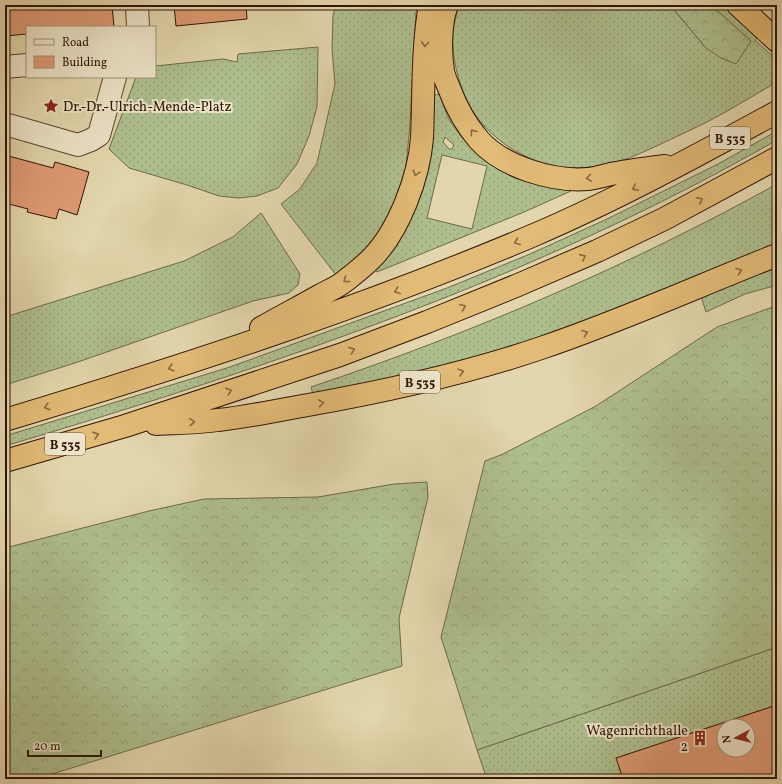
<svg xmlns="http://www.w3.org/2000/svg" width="782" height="784" viewBox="0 0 782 784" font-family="Vollkorn,serif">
<defs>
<pattern id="grass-dots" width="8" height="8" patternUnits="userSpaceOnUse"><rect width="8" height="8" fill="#aebf8e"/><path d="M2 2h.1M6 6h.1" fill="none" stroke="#96a379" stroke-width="1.8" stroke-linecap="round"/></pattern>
<pattern id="forest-crowns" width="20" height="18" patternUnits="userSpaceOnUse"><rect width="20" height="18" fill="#aebf8e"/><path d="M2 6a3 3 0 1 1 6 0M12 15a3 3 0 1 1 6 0" fill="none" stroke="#96a379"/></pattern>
</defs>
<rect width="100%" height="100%" fill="#e3d6ac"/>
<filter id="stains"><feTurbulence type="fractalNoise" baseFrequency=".005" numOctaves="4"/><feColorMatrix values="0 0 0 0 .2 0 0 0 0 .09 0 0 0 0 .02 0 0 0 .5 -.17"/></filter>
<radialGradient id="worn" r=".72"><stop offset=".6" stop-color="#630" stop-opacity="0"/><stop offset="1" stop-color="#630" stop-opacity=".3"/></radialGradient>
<path fill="url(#grass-dots)" stroke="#6e6a4a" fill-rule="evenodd" d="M336,5h83l-3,7 -6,112 -4,43 -12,40 -20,35 -38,33 -55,-71 19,-15 17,-26 18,-79 -3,-35 1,-34z
M459,5h211l36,43 45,-7 -40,-36h18l32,29 -6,6 22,20v22c-23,13 -45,27 -68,39 -14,7 -29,14 -44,21 -23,11 -48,23 -74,25 -43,5 -85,-14 -112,-47 -18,-23 -28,-60 -26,-88 1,-9 4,-18 6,-27z
M318,47l-1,60 -8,29 -12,28 -19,24 -21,8 -18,2 -20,-2 -32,-11 -58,-17 -20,-19 27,-72h19v-11l68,-7 14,3 1,-8z
M437,94l3,1c3,8 5,16 9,24 12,23 52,56 78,62 14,4 29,5 43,7l1,3 -47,21 -147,60 -2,-2 31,-42 7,-14 6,-18 15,-100zM445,137l9,8 -2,4h-3l-6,-7zM442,155l45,11 -15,63 -45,-11z
M777,131v9c-241,138 -507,227 -772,306v-10l225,-69 217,-79 83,-34 77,-35 111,-55z
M777,184v60l-158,64 -99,36 -96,28 -111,22 -2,-7c161,-54 318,-121 466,-203z
M261,213l39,61 -2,11 -9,8 -36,8 -178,62 -70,22v-68l179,-56 49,-24z
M777,263v22l-32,9 -39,18 -6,-19z
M777,647v58l-160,53 6,21h-136l-10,-29z"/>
<path fill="url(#forest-crowns)" stroke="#6e6a4a" d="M670,5h41l40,36 -15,23 -15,-6 -15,-10z
M777,307v340l-300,103 -36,-113 44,-176 18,-7 93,-48 121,-79 53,-19z
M427,482l1,15 -29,121 3,48 -366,113h-31v-231l144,-37 55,-12 114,-2 76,-13z"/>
<path fill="#df9b73" stroke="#2e1407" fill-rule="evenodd" d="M5,5h107l2,22h-87v7l-22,2z
M174,5h72l1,14 -71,7z
M5,155l48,13 2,-6 34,10 -12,43 -18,-6 -3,10 -29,-7 1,-3 -23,-6z
M777,705v74h-154l-7,-21zM724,726h24v24h-24z"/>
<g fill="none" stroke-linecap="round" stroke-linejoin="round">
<defs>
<path id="minor" d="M137,5l1,22
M5,67l22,-2
M5,124l73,21 13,-5 8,-5 16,-58"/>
<path id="trunk" d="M447,5c-7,16 -7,49 -4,66 1,6 4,12 6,17 7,19 17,37 30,52 24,27 74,42 109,39 10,-1 20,-5 29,-6 16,-3 32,-5 48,-7
M738,5l39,36
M261,328c19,-11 39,-21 58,-32 9,-5 19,-9 26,-15 9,-7 18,-14 26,-22 28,-28 48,-82 51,-121 2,-44 0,-89 8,-133
M5,420c179,-54 357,-112 529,-185 84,-36 164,-80 243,-123
M156,424c21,-1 42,-1 62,-4 30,-3 60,-10 90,-15 79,-14 157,-31 233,-57 80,-27 157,-62 236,-93
M5,461l120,-35 215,-71 87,-33 91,-37 79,-34 67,-32 113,-61"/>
</defs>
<use href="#minor" stroke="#5b4430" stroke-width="24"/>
<use href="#trunk" stroke="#2e1407" stroke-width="24"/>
<use href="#minor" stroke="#ede4c9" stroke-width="22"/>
<use href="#trunk" stroke="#e2bb76" stroke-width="22"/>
</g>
<defs><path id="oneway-chevron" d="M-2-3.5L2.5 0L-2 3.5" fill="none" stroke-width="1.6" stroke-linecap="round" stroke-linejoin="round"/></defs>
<g stroke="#88683e">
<use href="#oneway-chevron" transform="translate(425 44) rotate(95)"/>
<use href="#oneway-chevron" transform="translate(473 132) rotate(-126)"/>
<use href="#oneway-chevron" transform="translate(416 173) rotate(107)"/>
<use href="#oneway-chevron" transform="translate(589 178) rotate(173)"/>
<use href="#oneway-chevron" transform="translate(635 188) rotate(153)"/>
<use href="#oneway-chevron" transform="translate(700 200) rotate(-28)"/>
<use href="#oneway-chevron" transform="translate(517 242) rotate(158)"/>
<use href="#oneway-chevron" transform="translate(583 257) rotate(-24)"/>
<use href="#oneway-chevron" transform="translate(739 271) rotate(-21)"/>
<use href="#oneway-chevron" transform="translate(346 280) rotate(143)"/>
<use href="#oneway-chevron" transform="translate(397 291) rotate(160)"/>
<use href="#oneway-chevron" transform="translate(463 307) rotate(-22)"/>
<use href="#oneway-chevron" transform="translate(585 333) rotate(-20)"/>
<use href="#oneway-chevron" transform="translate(352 350) rotate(-21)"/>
<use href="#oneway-chevron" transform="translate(171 368) rotate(162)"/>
<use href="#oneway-chevron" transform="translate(461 372) rotate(-15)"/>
<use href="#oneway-chevron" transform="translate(229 391) rotate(-19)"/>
<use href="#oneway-chevron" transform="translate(321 403) rotate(-10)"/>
<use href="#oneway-chevron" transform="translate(47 407) rotate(163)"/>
<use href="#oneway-chevron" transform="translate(192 422) rotate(-4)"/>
<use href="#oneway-chevron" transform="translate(96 435) rotate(-16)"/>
</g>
<defs>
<symbol id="sight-bare" viewBox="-9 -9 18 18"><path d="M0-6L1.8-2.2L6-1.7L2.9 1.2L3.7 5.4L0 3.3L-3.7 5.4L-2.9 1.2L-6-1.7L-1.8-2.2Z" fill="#8f2418" stroke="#ede4c9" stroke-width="2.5" paint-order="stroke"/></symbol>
<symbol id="building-bare" viewBox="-9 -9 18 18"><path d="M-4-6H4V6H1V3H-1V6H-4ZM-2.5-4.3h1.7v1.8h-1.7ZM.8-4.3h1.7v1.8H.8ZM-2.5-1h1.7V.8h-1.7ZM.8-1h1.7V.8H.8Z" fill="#8f2418" stroke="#ede4c9" stroke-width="2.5" paint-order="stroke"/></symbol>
</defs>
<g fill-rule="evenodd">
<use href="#sight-bare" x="40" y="95" width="22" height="22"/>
<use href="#building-bare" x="689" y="727" width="22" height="22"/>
</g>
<g text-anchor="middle" stroke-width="4" stroke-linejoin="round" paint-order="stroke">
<g fill="#ede4c9" stroke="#675241" stroke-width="1">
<rect x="710" y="127" width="40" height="22" rx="3"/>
<rect x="400" y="371" width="40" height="22" rx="3"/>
<rect x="45" y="433" width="40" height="22" rx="3"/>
</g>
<g font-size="13" font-weight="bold" fill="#2e1407">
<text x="730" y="143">B 535</text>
<text x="420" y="387">B 535</text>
<text x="65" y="449">B 535</text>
</g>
<g font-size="14" fill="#2e1407" stroke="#ede4c9" text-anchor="start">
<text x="63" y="111">Dr.-Dr.-Ulrich-Mende-Platz</text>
<text x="688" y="735" text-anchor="end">Wagenrichthalle<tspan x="688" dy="16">2</tspan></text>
</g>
</g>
<rect width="782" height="784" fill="none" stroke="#e3d6ac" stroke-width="20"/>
<rect x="6" y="6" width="770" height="772" fill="none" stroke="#2e1407" stroke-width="2"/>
<rect x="10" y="10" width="762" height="764" fill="none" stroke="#2e1407"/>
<rect x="26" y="26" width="130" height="52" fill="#ede4c9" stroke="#a1917b"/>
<rect x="34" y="39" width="20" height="6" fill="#ede4c9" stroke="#a1917b"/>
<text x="62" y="46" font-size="12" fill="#2e1407">Road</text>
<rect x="34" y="56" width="20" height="12" fill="#df9b73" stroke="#a1917b"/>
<text x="62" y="66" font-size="12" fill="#2e1407">Building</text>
<g transform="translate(736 738) rotate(263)"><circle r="19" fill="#ede4c9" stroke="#a1917b"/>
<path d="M0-3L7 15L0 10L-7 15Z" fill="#8f2418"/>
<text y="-6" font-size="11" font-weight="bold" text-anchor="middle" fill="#2e1407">N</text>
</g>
<path d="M28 750v6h73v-6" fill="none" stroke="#2e1407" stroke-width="2"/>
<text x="34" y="750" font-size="12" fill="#2e1407" stroke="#ede4c9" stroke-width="3" paint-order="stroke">20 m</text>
<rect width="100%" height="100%" filter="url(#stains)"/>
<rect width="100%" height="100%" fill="url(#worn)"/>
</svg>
